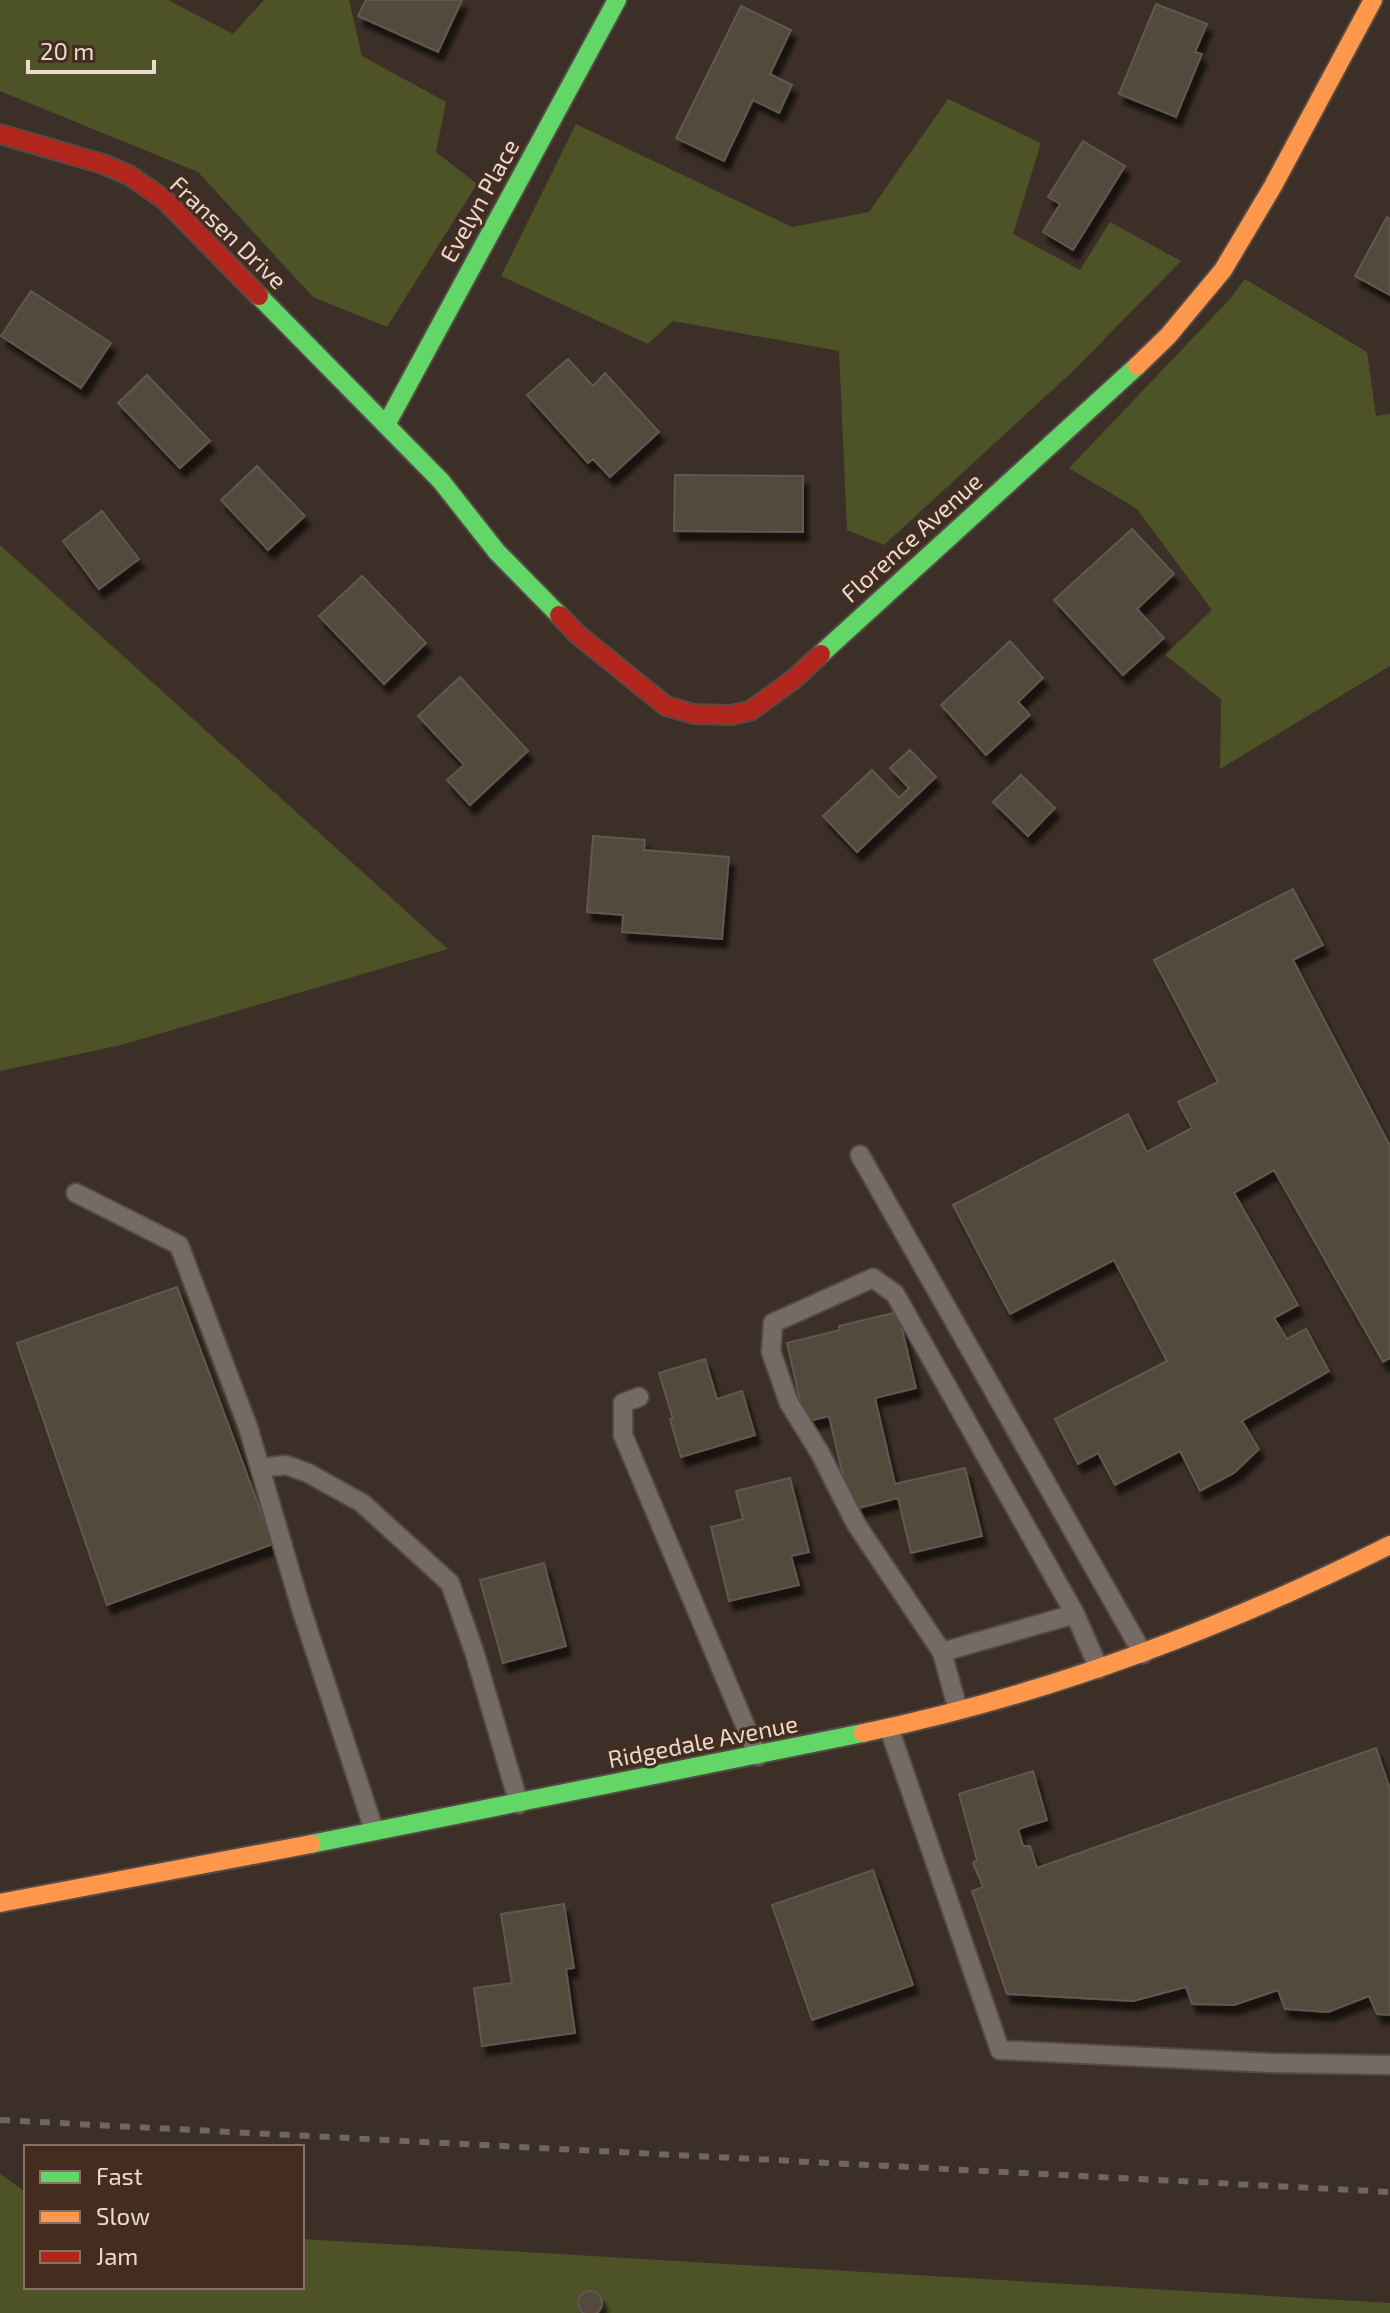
<svg xmlns="http://www.w3.org/2000/svg" width="1390" height="2313" viewBox="0 0 1390 2313" font-family="'Exo 2',sans-serif">
<defs>
<filter id="shadow"><feDropShadow dx="5" dy="9" stdDeviation="2" flood-color="#0009"/></filter>
</defs>
<rect width="100%" height="100%" fill="#3c2f27"/>
<path fill="#4d5326" d="M0,0h168l65,34 31,-34h85l13,56 84,46 -10,50 41,32 -90,143 -74,-30 -115,-125 -198,-81z
M948,99l93,44 -28,91 67,36 30,-48 71,39 -110,112 -187,172 -37,-15 -8,-179 -166,-30 -25,23 -147,-68 75,-152 216,103 77,-15z
M1245,279l122,73 9,64 14,-2v252l-170,103 1,-70 -56,-44 47,-45 -75,-101 -68,-41 161,-169z
M0,545l448,404 -327,96 -121,26z
M0,2174l26,18v95h276v-48l1088,64v10h-1390z"/>
<path fill="#53483c" stroke="#625850" stroke-width="2" filter="url(#shadow)" d="M366,0h96l-24,52 -80,-36z
M1156,4l51,20 -12,28 7,2 -26,63 -57,-23z
M741,6l50,24 -21,44 22,11 -13,28 -26,-13 -29,61 -48,-23z
M1083,141l42,25 -52,84 -30,-18 17,-28 -12,-7z
M1387,217l3,2v76l-35,-19z
M31,291l80,52 -30,45 -80,-52z
M568,359l25,27 12,-13 54,59 -49,45 -17,-18 -5,4 -61,-68z
M147,375l63,66 -30,27 -62,-65z
M257,466l48,50 -37,34 -47,-50z
M675,475l128,1v56l-129,-1z
M102,511l37,48 -40,30 -36,-48z
M1132,529l42,45 -37,35 27,29 -41,37 -69,-75z
M362,576l64,67 -42,41 -65,-68z
M1010,641l33,37 -25,24 12,13 -44,40 -45,-50z
M460,677l68,74 -58,54 -23,-25 17,-15 -46,-49z
M910,750l26,27 -79,75 -34,-36 49,-46 27,28 10,-10 -19,-20z
M1021,775l34,33 -27,28 -35,-34z
M593,836l52,4 -1,10 85,7 -7,82 -100,-7 1,-17 -36,-3z
M1293,889l30,56 -30,15 97,186v212l-7,4 -109,-192 -40,23 64,112 -24,13 13,21 19,-10 23,42 -87,50 17,28 -25,24 -34,18 -20,-40 -65,34 -17,-32 -20,11 -23,-45 112,-58 -53,-101 -104,54 -57,-109 175,-91 19,38 45,-24 -14,-26 40,-20 -64,-122z
M177,1287l96,257 -166,61 -90,-262z
M898,1312l18,76 -41,10 20,86 70,-16 17,68 -71,17 -13,-55 -47,12 -22,-94 -24,6 -18,-79 53,-13 -1,-4z
M705,1359l12,40 25,-8 13,44 -74,22 -11,-38h3l-14,-46z
M790,1478l19,74 -18,4 8,29 -70,16 -18,-74 32,-8 -7,-28z
M544,1563l22,83 -63,17 -23,-83z
M1376,1748l14,41v226l-13,-1 -8,-18 -41,16 -43,-3 -7,-19 -44,15 -42,-1 -6,-17 -53,14 -126,-7 -35,-103 11,-4 -10,-24 4,-3 -18,-66 74,-23 14,49 -29,9 5,17h7l7,22z
M873,1870l40,115 -101,35 -40,-115z
M564,1904l10,64 -8,1 9,64 -93,13 -8,-58 38,-5 -11,-69z
M578 2303a12 12 0 1 1 24 0a12 12 0 1 1-24 0Z"/>
<g fill="none" stroke-linecap="round" stroke-linejoin="round">
<defs>
<path id="lane" d="M860,1155l283,499
M76,1193l103,52 69,182 52,178 74,225
M639,1397l-16,6v32l135,321
M260,1468l26,-3 22,8 54,30 88,80 24,68 45,153
M942,1652l-86,-128 -36,-71 -31,-50 -18,-51 2,-29 100,-45 22,16 180,320
M958,1710l-16,-58 133,-38 24,55
M889,1728l111,322 271,13 119,2"/>
<path id="fast" d="M259,296l182,185 56,71 62,63
M386,425l231,-425
M821,654l316,-288
M311,1844l552,-111"/>
<path id="slow" d="M1137,366l31,-30 55,-66 50,-84 100,-186
M863,1733c184,-38 359,-104 527,-188
M0,1903l311,-59"/>
<path id="jam" d="M0,134l103,30 26,11 36,25 94,96
M559,615l18,19 89,72 28,8 37,1 19,-4 44,-32 27,-25"/>
</defs>
<use href="#lane" stroke="#564a44" stroke-width="22"/>
<use href="#fast" stroke="#564a44" stroke-width="22"/>
<use href="#slow" stroke="#564a44" stroke-width="22"/>
<use href="#jam" stroke="#564a44" stroke-width="22"/>
<use href="#lane" stroke="#756b66" stroke-width="18"/>
<use href="#fast" stroke="#63d668" stroke-width="18"/>
<use href="#slow" stroke="#ff974d" stroke-width="18"/>
<use href="#jam" stroke="#b3261e" stroke-width="18"/>
<path stroke="#6f6660" stroke-width="6" stroke-dasharray="10 10" stroke-linecap="butt" d="M0,2120l1390,72"/>
</g>
<g text-anchor="middle" stroke-width="6" stroke-linejoin="round" paint-order="stroke">
<g font-size="24" fill="#e9d9d1" stroke="#442c1f">
<text transform="translate(480 201) rotate(-61)" y="8">Evelyn Place</text>
<text transform="translate(228 233) rotate(44)" y="8">Fransen Drive</text>
<text transform="translate(912 538) rotate(-42)" y="8">Florence Avenue</text>
<text transform="translate(703 1742) rotate(-11)" y="8">Ridgedale Avenue</text>
</g>
</g>
<rect x="24" y="2145" width="280" height="144" fill="#442c1f" stroke="#867166" stroke-width="2"/>
<rect x="40" y="2171" width="40" height="12" fill="#63d668" stroke="#867166" stroke-width="2"/>
<text x="96" y="2185" font-size="24" fill="#e9d9d1">Fast</text>
<rect x="40" y="2211" width="40" height="12" fill="#ff974d" stroke="#867166" stroke-width="2"/>
<text x="96" y="2225" font-size="24" fill="#e9d9d1">Slow</text>
<rect x="40" y="2251" width="40" height="12" fill="#b3261e" stroke="#867166" stroke-width="2"/>
<text x="96" y="2265" font-size="24" fill="#e9d9d1">Jam</text>
<path d="M28 60v12h126v-12" fill="none" stroke="#e9d9d1" stroke-width="4"/>
<text x="40" y="60" font-size="24" fill="#e9d9d1" stroke="#442c1f" stroke-width="6" paint-order="stroke">20 m</text>
</svg>
